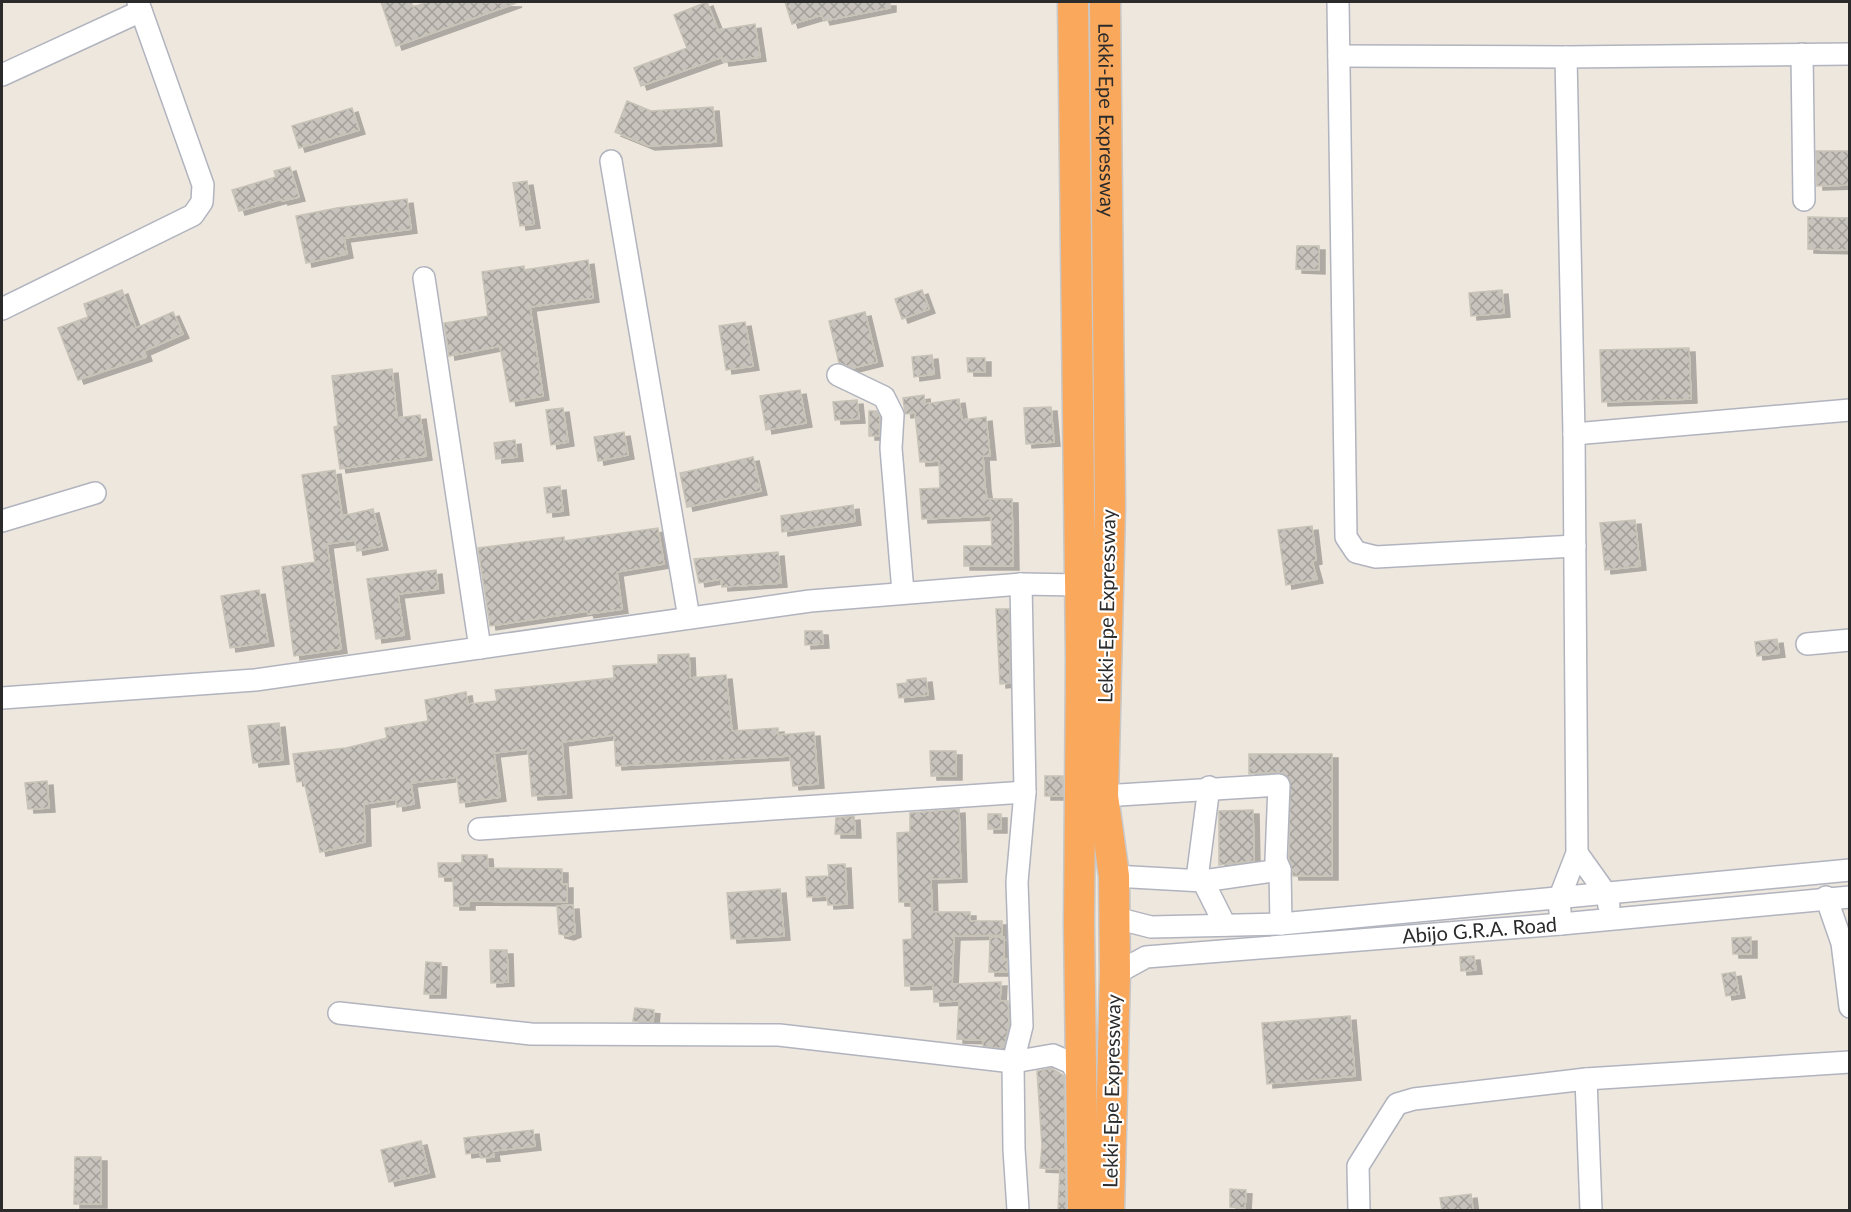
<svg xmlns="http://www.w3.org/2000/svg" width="1851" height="1212" viewBox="0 0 1851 1212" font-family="Lato,sans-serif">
<defs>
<pattern id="building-cross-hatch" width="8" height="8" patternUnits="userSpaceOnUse" patternTransform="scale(1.5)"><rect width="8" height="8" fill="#c8c4bd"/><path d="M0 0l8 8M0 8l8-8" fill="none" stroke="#a39f9a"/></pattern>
<filter id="shadow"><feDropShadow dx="6" dy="4" stdDeviation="0" flood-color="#0004"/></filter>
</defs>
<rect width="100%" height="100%" fill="#ede7de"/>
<path fill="url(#building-cross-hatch)" stroke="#c8c3b7" stroke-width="1.5" filter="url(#shadow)" d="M381,2h30l2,5 15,-5 88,1 -120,43z
M707,2l11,28 37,-6 5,33 -37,5 -1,-5 -81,29 -7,-18 53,-20 -13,-33z
M785,2h105v6l-66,13 -2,-6 -30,9z
M627,101l24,10 62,-4 3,35 -67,4 -34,-14z
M352,108l7,22 -60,18 -7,-22z
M1816,151h34v34l-33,1z
M290,167l9,30 -17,4v-2l-43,12 -7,-21 44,-13 -2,-6z
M527,181l7,43 -14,2 -7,-43z
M407,199l4,30 -67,9 3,16 -41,9 -10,-47 41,-8z
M1808,217l42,1v32l-42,-1z
M1297,246h22v24l-23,-1z
M588,260l5,38 -63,9 13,89 -33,6 -10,-56 -51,10 -5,-33 44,-7 -6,-44 42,-6v4z
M122,290l14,38 37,-16 10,22 -39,17 2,6 -68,23 -20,-52 30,-11 -4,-13z
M922,290l7,19 -27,10 -7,-20z
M1502,290l2,23 -33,3 -2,-23z
M865,312l12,50 -24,6 -14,-5 -10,-42z
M745,322l8,44 -27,4 -7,-44z
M1689,348l2,51 -89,3 -2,-52z
M932,355l2,19 -20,3 -2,-20z
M967,358h18v14h-17z
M392,369l5,49 23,-3 6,41 -86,13 -6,-42 4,-1 -6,-50z
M800,390l6,33 -40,7 -6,-34z
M924,395l1,9 34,-5 3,21 24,-3 4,39h-7l2,30 2,13h25l1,67h-49v-20h28l-1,-30 -69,3 -2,-30 20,-1 -1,-27 -19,1 -5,-49 -10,1 -2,-16z
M857,400l2,19 -24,1 -2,-18z
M1051,407l3,35 -28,2 -2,-36z
M563,408l5,34 -17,3 -5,-35z
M869,411h8l3,7 -1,18h-10z
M624,432l4,23 -30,6 -4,-24z
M515,440l2,17 -21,2 -2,-16z
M753,457l8,34 -74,16 -7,-34z
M335,470l7,46 31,-7 9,37 -25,5 -2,-11 -28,4 14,105 -47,7 -12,-89 33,-5 -13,-87z
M560,486l3,25 -16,2 -3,-25z
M853,505l2,16 -73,11 -1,-16z
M1635,520l5,46 -35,4 -5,-47z
M1312,526l4,34 -4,1 5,18 -31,6 -8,-55z
M658,528l6,36 -47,8 5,37 -34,5 -1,-3 -97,15 -12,-78 86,-11v4z
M778,552l3,31 -59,4 -1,-8 -22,4 -5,-24z
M436,570l2,19 -40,5 6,41 -28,4 -9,-60z
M259,590l9,52 -38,6 -9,-52z
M996,609h13l1,74 -10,1z
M805,631h17l1,13 -18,1z
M1777,639l2,14 -22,3 -2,-14z
M689,654l1,24 36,-3 6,56 46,-3v7l36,-3 4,52 -25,2 -3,-30 -174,10 -2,-31 -52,7 4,52 -34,2 -4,-47 -34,4 6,44 -40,6 -3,-26 -46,6 3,21 -17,3 -1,-8 -32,5 1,38 -45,10 -16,-71 -7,1 -4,-28 53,-6 41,-10 -2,-10 43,-7 -3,-21 41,-8 2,12 29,-3 -2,-11 119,-12 -1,-12 45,-2v-9z
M926,678l2,17 -29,3 -2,-14 10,-1v-3z
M279,723l4,37 -30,3 -5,-37z
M930,751h26v25h-25z
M1249,754h83v122h-39l-4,-18 1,-79 -11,-7 -30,2z
M1045,776h18v20h-18z
M47,781l2,27 -21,1 -3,-26z
M959,809l2,69 -30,1 1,33h38v9h32v14l-48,1 -2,48 49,-2 -1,19h8l1,24 -5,22 -5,1 -16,-2v-6l-26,-1 2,-38 -25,1 -1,-17 -28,1 -2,-46 9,-1 -1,-37h-12l-2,-69 13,-1v-19z
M1253,810l1,51 -35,4v-54z
M988,814h13v15h-13z
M854,816l1,18h-20l1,-16z
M462,855h25l1,13 74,1v15h5v18l-98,-1v5h-15l-1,-29h-14l-1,-14h24z
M845,864l2,40 -19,1 -1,-9 -20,1 -1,-20 23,-1 -1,-11z
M780,889l4,47 -53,3 -4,-46z
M573,905l2,28 -7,3 -9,-2 -2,-28z
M990,937h14v22h3v13h-18z
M1751,937v17h-18l-1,-16z
M490,950h17l1,32 -17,1z
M1474,956l2,14 -15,1 -1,-14z
M426,962l15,1 -1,31h-16z
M1735,972l4,22 -13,2 -4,-22z
M635,1008l19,2 -1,12 -20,-1z
M1350,1016l5,60 -88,8 -5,-61z
M1051,1068l13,8 2,134h-8l2,-41 -20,-1 2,-22 -5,-75z
M533,1130l2,16 -42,5 1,6 -13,1 -1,-6 -14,2 -2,-16z
M421,1141l8,32 -40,9 -8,-32z
M75,1157h26v47h-27z
M1230,1189l16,1 -1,18 -15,-1z
M1471,1194l2,16h-31l-2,-12z"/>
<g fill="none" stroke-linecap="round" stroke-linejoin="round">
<defs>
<g id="minor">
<path d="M1338,2l8,535 10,15 20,5 199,-11"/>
<path d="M1802,54l2,146"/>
<path d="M1339,56l227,1 284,-3"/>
<path d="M2,75l139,-64"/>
<path d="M611,161l78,457"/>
<path d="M424,278l56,370"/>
<path d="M2,309l191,-94 9,-13 1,-17 -65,-183"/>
<path d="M838,375l46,22 9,18 -2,33 12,144"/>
<path d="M1574,434l276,-24"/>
<path d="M2,521l93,-28"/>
<path d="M1807,644l43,-4"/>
<path d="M2,698l253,-18 555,-79 211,-17 58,1"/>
<path d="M1209,787l-11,84 27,54"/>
<path d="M1103,796l176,-11 -3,75 4,10 1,54"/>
<path d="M479,829l546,-37"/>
<path d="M1577,853l30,42 2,11"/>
<path d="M1114,876l89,5 77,-11"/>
<path d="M1826,897l16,46 8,64"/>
<path d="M1112,917l39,10 130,-3 569,-54"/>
<path d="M1561,924l-2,-25 18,-46 -3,-419 -8,-377"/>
<path id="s1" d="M1115,974l31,-17 415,-33 289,-27"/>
<path d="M339,1013l192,21 248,1 234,27 40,-7 18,8 11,18"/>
<path d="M1586,1079l5,131"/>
<path d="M1018,1210l-4,-61 -1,-87 9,-36 -5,-144 8,-90 -4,-208"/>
<path d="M1359,1210l-1,-44 39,-62 17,-5 172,-20 264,-17"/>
</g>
<g id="highway">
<path d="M1073,2l8,656 -2,267 4,285"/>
<path id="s2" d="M1105,2l5,505 -7,289 11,80 1,98 -6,236"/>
</g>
</defs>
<use href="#minor" stroke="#b1b4be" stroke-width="24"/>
<use href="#highway" stroke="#c8c8c8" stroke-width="33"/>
<use href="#minor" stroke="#fff" stroke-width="21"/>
<use href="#highway" stroke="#faa85c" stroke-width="30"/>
</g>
<g text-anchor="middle" stroke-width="4.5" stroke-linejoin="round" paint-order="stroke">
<g font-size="20" fill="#2b2b2b" stroke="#fff">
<text dy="7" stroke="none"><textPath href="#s2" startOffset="118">Lekki-Epe Expressway</textPath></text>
<text transform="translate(1107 606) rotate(-89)" y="7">Lekki-Epe Expressway</text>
<text dy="7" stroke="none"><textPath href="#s1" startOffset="370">Abijo G.R.A. Road</textPath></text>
<text transform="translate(1112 1091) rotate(-89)" y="7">Lekki-Epe Expressway</text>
</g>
</g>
<rect width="1851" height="1212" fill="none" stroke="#2b2b2b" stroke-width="6"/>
</svg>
